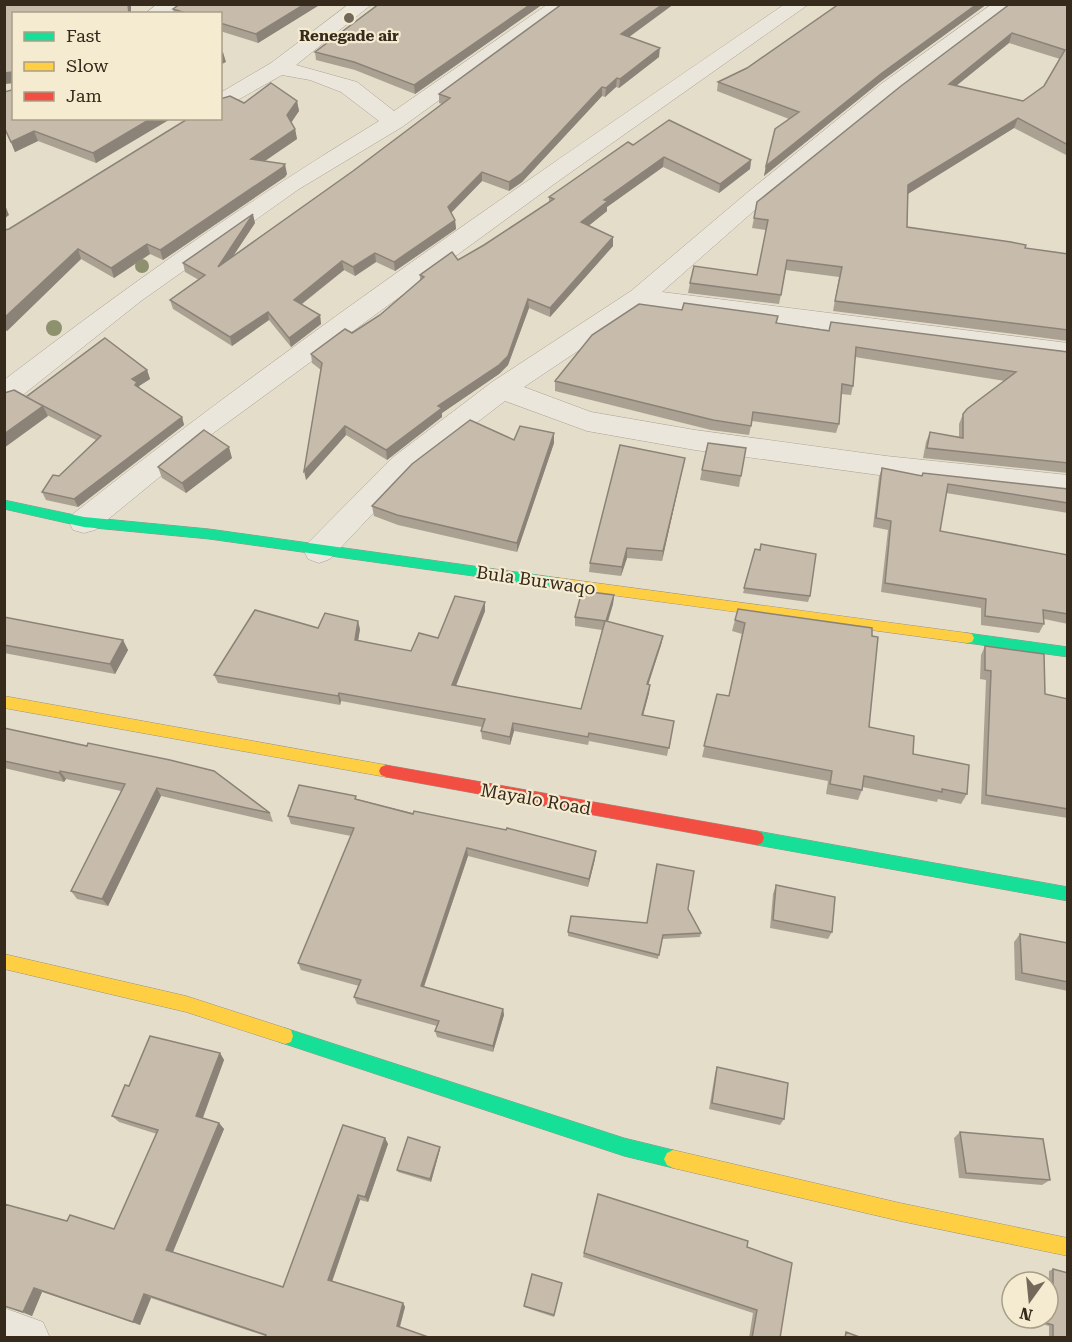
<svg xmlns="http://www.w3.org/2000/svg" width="1072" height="1342" font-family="'Roboto Serif',serif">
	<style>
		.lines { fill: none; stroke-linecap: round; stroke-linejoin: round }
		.street-casing { stroke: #a9a194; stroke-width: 1 }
		.fast-casing { stroke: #989184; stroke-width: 1 }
		.slow-casing { stroke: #989184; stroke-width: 1 }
		.jam-casing { stroke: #989184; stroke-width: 1 }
		.street { fill: #ebe6dc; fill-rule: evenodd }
		.fast { fill: #16e098; fill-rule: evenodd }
		.slow { fill: #ffcf43; fill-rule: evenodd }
		.jam { fill: #f24e42; fill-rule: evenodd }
		.tree { fill: #8d916e }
		.wall { fill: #aba193; fill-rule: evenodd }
		.shaded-wall { fill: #8b8378 }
		.building { fill: #c7bbab; stroke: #8b8378; stroke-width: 1.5; fill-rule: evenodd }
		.poi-dot { fill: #73695a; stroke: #f5ebd0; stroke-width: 2 }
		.labels { text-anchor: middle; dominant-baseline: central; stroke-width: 4.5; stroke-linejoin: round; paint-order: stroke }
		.far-poi-label { font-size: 15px; font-weight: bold; fill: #362a1d; stroke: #f5ebd0 }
		.street-label { font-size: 18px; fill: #362a1d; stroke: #f5ebd0 }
	</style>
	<rect width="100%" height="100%" fill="#e4ddca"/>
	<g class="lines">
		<defs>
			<path id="street" d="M 157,4 L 182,4 L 170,14 L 145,14 Z
				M 349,4 L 372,4 L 296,65 L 357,82 L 394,111 L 548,4 L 572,4 L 402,127 L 299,189 L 141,301 L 14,402 L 4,404 L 4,380 C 126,287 248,200 379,121 L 341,92 L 310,80 L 282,75 L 220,110 L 220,93 L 271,63 Z
				M 785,4 L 809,4 L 557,182 L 212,434 L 95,530 L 84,533 L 73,530 L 69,522 L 73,514 C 302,333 544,169 785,4 Z
				M 992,4 L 1016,4 L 897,94 L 764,202 L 662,292 L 1068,343 L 1068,361 L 645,306 L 524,387 L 591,412 L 695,430 L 886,456 L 1068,475 L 1068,497 L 886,476 L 695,450 L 587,431 L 505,401 L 412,472 L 330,559 L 319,563 L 308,559 L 304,551 L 308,543 L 392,458 L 492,382 L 631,291 L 748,192 L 881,84 Z
				M 4,1308 L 43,1322 L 50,1338 L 4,1338 Z"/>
			<path id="fast" d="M 4,500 L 84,517 L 209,529 L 559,578 L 565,583 L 559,588 L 209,539 L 84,527 L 4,509 Z
				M 967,633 L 1068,647 L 1068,657 L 967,643 L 962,642 L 960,638 L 962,634 Z
				M 757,831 L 1068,887 L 1068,901 L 757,845 L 752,843 L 750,838 L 752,833 Z
				M 285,1028 L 624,1138 L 673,1150 L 679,1153 L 682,1159 L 679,1165 L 673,1168 L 624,1156 L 285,1044 L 279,1042 L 277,1036 L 279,1030 Z"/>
			<path id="slow" d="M 559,578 L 967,633 L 972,634 L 974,638 L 972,642 L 967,643 L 559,588 L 553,583 Z
				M 4,696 L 386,765 L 391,767 L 393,771 L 391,775 L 386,777 L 4,708 Z
				M 4,954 L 186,996 L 285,1028 L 291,1030 L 293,1036 L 291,1042 L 285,1044 L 186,1012 L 4,969 Z
				M 673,1150 L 900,1203 L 1068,1238 L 1068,1256 L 900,1221 L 673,1168 L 667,1165 L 664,1159 L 667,1153 Z"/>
			<path id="jam" d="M 386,765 L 757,831 L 762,833 L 764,838 L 762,843 L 757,845 L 386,777 L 381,775 L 379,771 L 381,767 Z"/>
		</defs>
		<use href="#street" class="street-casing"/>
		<use href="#fast" class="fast-casing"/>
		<use href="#slow" class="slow-casing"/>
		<use href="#jam" class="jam-casing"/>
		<use href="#street" class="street"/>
		<use href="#fast" class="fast"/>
		<use href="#slow" class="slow"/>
		<use href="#jam" class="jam"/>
	</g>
	<g class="tree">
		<circle cx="142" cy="266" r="7"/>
		<circle cx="54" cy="328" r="8"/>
	</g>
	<path class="wall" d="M 4,4 L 131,4 L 131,14 L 14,118 L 172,118 L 96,163 L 38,141 L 15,152 L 5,128 L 4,92 L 12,90 L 12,83 L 4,84 Z
		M 321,4 L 258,43 L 220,31 L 220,14 L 174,14 L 173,9 Z
		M 543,4 L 415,94 L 355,70 L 316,60 L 315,52 Z
		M 839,4 L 987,4 L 880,82 L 764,176 L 766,166 L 789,119 L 717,91 L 718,82 L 747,68 Z
		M 1068,4 L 1068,156 L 1014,128 L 908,194 L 907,227 L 1025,248 L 1068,254 L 1068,341 L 833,311 L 839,277 L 786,270 L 779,304 L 688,293 L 690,283 L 757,275 L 766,230 L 752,228 L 754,218 L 901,86 ZM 1009,43 L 1060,59 L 1044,86 L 1023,101 L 956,86 Z
		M 629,37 L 659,57 L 619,88 L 616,87 L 605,97 L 602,96 L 522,182 L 509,191 L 482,181 L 451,213 L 455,220 L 456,229 L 395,271 L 376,262 L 355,276 L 344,270 L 301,305 L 320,315 L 321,324 L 291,347 L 269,320 L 232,346 L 173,309 L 170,300 L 199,280 L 185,272 L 183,263 L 255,223 L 233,256 L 353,171 L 442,104 L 439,103 L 439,94 Z
		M 297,101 L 299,111 L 291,122 L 295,129 L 297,139 L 265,161 L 287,174 L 285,177 L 163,260 L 150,254 L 114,278 L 81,259 L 7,331 L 4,330 L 4,230 L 9,229 L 244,103 Z
		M 633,145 L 751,160 L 750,169 L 719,193 L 663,167 L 607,207 L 607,211 L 588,226 L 613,237 L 613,246 L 550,317 L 529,308 L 508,365 L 499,374 L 442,413 L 442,417 L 387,460 L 346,435 L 306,480 L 321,370 L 312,363 L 311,354 L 352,333 L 380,315 L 420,281 L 420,275 L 458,260 L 484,245 L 549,202 L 549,197 Z
		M 682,310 L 829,331 L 1068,352 L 1068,473 L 923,458 L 926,442 L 930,432 L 959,437 L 959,424 L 963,414 L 1005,381 L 855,357 L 853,386 L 851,395 L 841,394 L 839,424 L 836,433 L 752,421 L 749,435 L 711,430 L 555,391 L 555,381 Z
		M 147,370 L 150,379 L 139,386 L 140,388 L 182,417 L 184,425 L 78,507 L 46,500 L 42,492 L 96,440 L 47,415 L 48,416 L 26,397 Z
		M 514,440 L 554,443 L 517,552 L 398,525 L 374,516 L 372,506 Z
		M 746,448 L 739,487 L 700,480 L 702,470 Z
		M 232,458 L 186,493 L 162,478 L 158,467 Z
		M 683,467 L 662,561 L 627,558 L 621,576 L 589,572 L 590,563 Z
		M 882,468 L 921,476 L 923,473 L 1068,489 L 1068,513 L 946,493 L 940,531 L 1068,555 L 1068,624 L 1044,619 L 1044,624 L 1039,633 L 981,625 L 981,608 L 881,592 L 888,530 L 873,527 L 879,477 Z
		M 755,549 L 760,550 L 810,596 L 808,602 L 743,593 Z
		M 614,595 L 613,604 L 608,622 L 663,636 L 661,645 L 648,684 L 650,685 L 649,693 L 643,715 L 674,721 L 667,756 L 589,741 L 588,745 L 514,731 L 510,745 L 482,739 L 481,731 L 482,727 L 341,701 L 340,705 L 218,683 L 214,675 L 318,628 L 360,629 L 358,640 L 411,651 L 438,638 L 485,602 L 485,611 L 456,686 L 581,709 L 602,630 L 575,626 L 575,617 Z
		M 738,609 L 869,727 L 913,754 L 967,794 L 961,804 L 938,799 L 937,802 L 862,787 L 862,790 L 858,800 L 826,794 L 828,781 L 702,757 L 717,694 L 729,696 L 742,634 L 732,631 Z
		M 4,617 L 123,640 L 128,650 L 115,674 L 4,653 Z
		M 985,646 L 1045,694 L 1068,699 L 1068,818 L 981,804 L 986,680 L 980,679 L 981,655 Z
		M 4,728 L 270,813 L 273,822 L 161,796 L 108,906 L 77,899 L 71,891 L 121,791 L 66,779 L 64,782 L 4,768 Z
		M 357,799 L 595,859 L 588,887 L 468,856 L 424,987 L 503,1009 L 504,1015 L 493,1052 L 437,1037 L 435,1031 L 437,1026 L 357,1004 L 354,997 L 359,986 L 301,970 L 298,963 L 351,836 L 291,824 L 288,816 Z
		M 776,885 L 832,932 L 828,939 L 770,928 L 773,894 Z
		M 688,909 L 701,933 L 700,937 L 662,939 L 658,959 L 568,936 L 568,932 L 647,923 Z
		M 1020,934 L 1068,943 L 1068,991 L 1015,980 L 1014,942 Z
		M 220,1053 L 224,1060 L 203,1118 L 219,1123 L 224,1129 L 173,1252 L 283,1287 L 385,1138 L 388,1144 L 368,1202 L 360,1200 L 332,1282 L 403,1303 L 405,1307 L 400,1327 L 265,1336 L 151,1298 L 140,1325 L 42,1292 L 32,1316 L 4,1306 L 4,1204 L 67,1221 L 114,1229 L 157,1134 L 119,1122 L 112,1116 L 129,1086 Z
		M 717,1067 L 784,1119 L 780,1125 L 709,1109 L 715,1074 Z
		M 960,1132 L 1050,1180 L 1042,1185 L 959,1178 L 954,1138 Z
		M 440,1149 L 431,1182 L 398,1172 L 397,1170 Z
		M 598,1194 L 747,1247 L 780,1338 L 749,1338 L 753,1313 L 583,1257 Z
		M 1053,1269 L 1068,1338 L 1049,1338 L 1049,1326 L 1021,1318 L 1048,1318 L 1049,1271 Z
		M 562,1283 L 554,1317 L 524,1307 L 524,1306 Z
		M 1012,1285 L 1012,1316 L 1007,1314 L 1008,1287 Z"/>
	<path class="shaded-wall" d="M 128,4 L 131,4 L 131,14 L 129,14 Z
		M 305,4 L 321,4 L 258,43 L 256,34 Z
		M 531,4 L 543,4 L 415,94 L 414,85 Z
		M 663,4 L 674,4 L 621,43 L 621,34 Z
		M 977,4 L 987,4 L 880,82 L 764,176 L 766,166 L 882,73 Z
		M 1012,33 L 1009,43 L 946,94 L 949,84 Z
		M 660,48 L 659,57 L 619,88 L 620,79 Z
		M 223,52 L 226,62 L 220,65 L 220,53 Z
		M 12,72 L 14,83 L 4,84 L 4,73 Z
		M 617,78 L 616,87 L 605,97 L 606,88 Z
		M 602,87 L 602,96 L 522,182 L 509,191 L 509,182 Z
		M 297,101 L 299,111 L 289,126 L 287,115 Z
		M 152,118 L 172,118 L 96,163 L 93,153 Z
		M 1018,118 L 1014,128 L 906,195 L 908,185 Z
		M 295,129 L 297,139 L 253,169 L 251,159 Z
		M 34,131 L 38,141 L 15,152 L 11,142 Z
		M 664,157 L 663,167 L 607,207 L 607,211 L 581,232 L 581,222 L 604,200 Z
		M 751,160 L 750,169 L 719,193 L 720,184 Z
		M 285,164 L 287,174 L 285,177 L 163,260 L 160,250 Z
		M 482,172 L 482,181 L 448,216 L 448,207 Z
		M 4,205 L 5,205 L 9,215 L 4,219 Z
		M 253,214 L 255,223 L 220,276 L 218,267 Z
		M 455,220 L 456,229 L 395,271 L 394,262 Z
		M 613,237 L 613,246 L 550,317 L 550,308 Z
		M 147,244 L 150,254 L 114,278 L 111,268 Z
		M 78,249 L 81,259 L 7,331 L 4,326 L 4,318 Z
		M 375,253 L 376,262 L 355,276 L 353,267 Z
		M 342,261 L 344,270 L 295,309 L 294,300 Z
		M 528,299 L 529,308 L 508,365 L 499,374 L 442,413 L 442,417 L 387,460 L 386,450 L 438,406 Z
		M 268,312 L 269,320 L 232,346 L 230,337 Z
		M 320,315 L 321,324 L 291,347 L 289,338 Z
		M 147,370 L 150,379 L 139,386 L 140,390 L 138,394 L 132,379 Z
		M 43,406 L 48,416 L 4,448 L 4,434 Z
		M 182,417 L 184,425 L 78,507 L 74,499 Z
		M 345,426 L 346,435 L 306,480 L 304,471 Z
		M 554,433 L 554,443 L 517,552 L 517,543 Z
		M 229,447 L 232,458 L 186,493 L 182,483 Z
		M 685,458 L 683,467 L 662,561 L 663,551 Z
		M 627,548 L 627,558 L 621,576 L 622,567 Z
		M 614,595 L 613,604 L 605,630 L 606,621 Z
		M 485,602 L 485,611 L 453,693 L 452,685 Z
		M 358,621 L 360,629 L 357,648 L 355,640 Z
		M 663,636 L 661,645 L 646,692 L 647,684 Z
		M 123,640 L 128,650 L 115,674 L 110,664 Z
		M 650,685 L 649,693 L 641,723 L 642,715 Z
		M 339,693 L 341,701 L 340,705 L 338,696 Z
		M 513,723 L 514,731 L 510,745 L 510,737 Z
		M 60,771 L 66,779 L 64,782 L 59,773 Z
		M 157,788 L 161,796 L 108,906 L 102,899 Z
		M 467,848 L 468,856 L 422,992 L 421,986 Z
		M 596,851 L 595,859 L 588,887 L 589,879 Z
		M 503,1009 L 504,1015 L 493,1052 L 493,1046 Z
		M 220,1053 L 224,1060 L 201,1122 L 196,1116 Z
		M 219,1123 L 224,1129 L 172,1254 L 166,1250 Z
		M 385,1138 L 388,1144 L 368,1202 L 365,1197 Z
		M 440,1147 L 440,1149 L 431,1182 L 430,1179 Z
		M 358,1195 L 360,1200 L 331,1284 L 328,1280 Z
		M 34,1288 L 42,1292 L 32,1316 L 23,1312 Z
		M 144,1294 L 151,1298 L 140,1325 L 133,1322 Z
		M 403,1303 L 405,1307 L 399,1329 L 397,1326 Z"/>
	<path class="building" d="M 4,4 L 128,4 L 129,14 L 14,14 L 14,118 L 152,118 L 93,153 L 34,131 L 11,142 L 4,127 L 4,92 L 12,90 L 12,72 L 4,73 Z
		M 180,4 L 305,4 L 256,34 L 220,23 L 220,14 L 189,14 L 173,9 Z
		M 379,4 L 531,4 L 414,85 L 354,62 L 315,52 Z
		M 562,4 L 663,4 L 621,34 L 660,48 L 620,79 L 617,78 L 606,88 L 602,87 L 522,173 L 509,182 L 482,172 L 448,207 L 455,220 L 394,262 L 375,253 L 353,267 L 342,261 L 294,300 L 320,315 L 289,338 L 268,312 L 230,337 L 170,300 L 205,275 L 183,263 L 253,214 L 218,267 L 353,171 L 450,98 L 439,94 Z
		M 839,4 L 977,4 L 882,73 L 766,166 L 775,129 L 799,112 L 718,82 L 747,68 Z
		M 1010,4 L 1068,4 L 1068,145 L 1018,118 L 908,185 L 907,227 L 1011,242 L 1026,245 L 1025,248 L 1068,254 L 1068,330 L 835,301 L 842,267 L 787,260 L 781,295 L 690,283 L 694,266 L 757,275 L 768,220 L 754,218 L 757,202 L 901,86 ZM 1012,33 L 1065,50 L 1044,86 L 1023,101 L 949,84 Z
		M 271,83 L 297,101 L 287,115 L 295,129 L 251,159 L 285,164 L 283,167 L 160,250 L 147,244 L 111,268 L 78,249 L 4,318 L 4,230 L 9,229 L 189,118 L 220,118 L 220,99 L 230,96 L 244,103 Z
		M 669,120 L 751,160 L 720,184 L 664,157 L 604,200 L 608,201 L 581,222 L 613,237 L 550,308 L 528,299 L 508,356 L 499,365 L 438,406 L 442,408 L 386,450 L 345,426 L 304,471 L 322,363 L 311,354 L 345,329 L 352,333 L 380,315 L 424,277 L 420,275 L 452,252 L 458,260 L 484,245 L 554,199 L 549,197 L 628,142 L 633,145 Z
		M 684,303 L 778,316 L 776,323 L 829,331 L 831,322 L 1068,352 L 1068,463 L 927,448 L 930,432 L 963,438 L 963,414 L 967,409 L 1016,372 L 856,347 L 853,386 L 842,384 L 839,424 L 753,412 L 751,426 L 713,420 L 555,381 L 592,335 L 639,304 L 682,310 Z
		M 105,338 L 147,370 L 132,379 L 137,382 L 135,385 L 182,417 L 74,499 L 42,492 L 53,475 L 59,476 L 101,436 L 26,397 Z
		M 14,390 L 43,406 L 4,434 L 4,393 Z
		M 470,420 L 514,440 L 520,426 L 554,433 L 517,543 L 397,515 L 372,506 L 412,464 Z
		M 204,430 L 229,447 L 182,483 L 158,467 Z
		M 708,443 L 746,448 L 741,476 L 702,470 Z
		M 620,445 L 685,458 L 663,551 L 627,548 L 622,567 L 590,563 Z
		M 882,468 L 922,476 L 923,473 L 1068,489 L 1068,503 L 948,484 L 940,531 L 1068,555 L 1068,614 L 1043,610 L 1044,624 L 985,616 L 986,599 L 885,583 L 891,521 L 876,518 Z
		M 761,544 L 816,554 L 810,596 L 744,588 L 755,549 L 760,550 Z
		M 582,591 L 614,595 L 606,621 L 663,636 L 647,684 L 650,685 L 642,715 L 674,721 L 669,748 L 589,733 L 588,737 L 513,723 L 510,737 L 481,731 L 485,719 L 339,693 L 338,696 L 214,675 L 255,610 L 318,628 L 325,613 L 358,621 L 355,640 L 411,651 L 419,633 L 438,638 L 455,596 L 485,602 L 452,685 L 581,709 L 605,621 L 575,617 Z
		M 738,609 L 872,628 L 872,636 L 878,637 L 869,727 L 914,736 L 913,754 L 969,765 L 967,794 L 942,789 L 942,792 L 864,776 L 862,790 L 830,784 L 832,771 L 704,746 L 717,694 L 729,696 L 745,623 L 735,620 Z
		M 4,617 L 123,640 L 110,664 L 4,645 Z
		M 985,646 L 1044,654 L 1045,694 L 1068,699 L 1068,809 L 986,795 L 991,671 L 985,670 Z
		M 4,728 L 87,746 L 88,743 L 170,760 L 214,771 L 270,813 L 157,788 L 102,899 L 71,891 L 125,784 L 60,771 L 59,773 L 4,761 Z
		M 299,785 L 356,796 L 355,799 L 413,814 L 414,811 L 506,830 L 507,828 L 596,851 L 589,879 L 467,848 L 421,986 L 503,1009 L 493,1046 L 435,1031 L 439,1021 L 354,997 L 361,980 L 298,963 L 354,828 L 288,816 Z
		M 657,864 L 694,871 L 688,909 L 701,933 L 663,935 L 659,955 L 568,932 L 571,916 L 647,923 Z
		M 776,885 L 835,897 L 832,932 L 773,920 Z
		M 1020,934 L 1068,943 L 1068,982 L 1022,973 Z
		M 150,1036 L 220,1053 L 196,1116 L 219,1123 L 166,1250 L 283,1287 L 343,1125 L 385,1138 L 365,1197 L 358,1195 L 328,1280 L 403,1303 L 397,1326 L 431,1338 L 265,1338 L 266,1335 L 144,1294 L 133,1322 L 34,1288 L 23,1312 L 4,1306 L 4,1204 L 67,1221 L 70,1215 L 114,1229 L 158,1130 L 112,1116 L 125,1085 L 129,1086 Z
		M 717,1067 L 788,1083 L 784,1119 L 712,1103 Z
		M 960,1132 L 1043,1139 L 1050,1180 L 966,1173 Z
		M 408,1137 L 440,1147 L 430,1179 L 397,1170 Z
		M 598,1194 L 748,1241 L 747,1247 L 792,1263 L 780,1338 L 752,1338 L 757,1310 L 584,1253 Z
		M 1053,1269 L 1068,1273 L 1068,1338 L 1053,1338 L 1053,1325 L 1030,1318 L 1048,1318 L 1048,1295 L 1053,1296 Z
		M 532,1274 L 562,1283 L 554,1315 L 524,1306 Z
		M 1012,1287 L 1012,1313 L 1011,1313 Z
		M 846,1332 L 862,1338 L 845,1338 Z"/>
	<circle class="poi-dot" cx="349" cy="18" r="6"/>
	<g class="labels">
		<g class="far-poi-label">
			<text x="349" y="36">Renegade air</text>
		</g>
		<g class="street-label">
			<text transform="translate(536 580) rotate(8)">Bula Burwaqo</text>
			<text transform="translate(536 799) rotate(10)">Mayalo Road</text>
		</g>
	</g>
	<rect width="1072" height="1342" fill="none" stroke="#362a1d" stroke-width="12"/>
	<rect x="12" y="12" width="210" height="108" fill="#f5ebd0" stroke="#a99e88" stroke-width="1.5"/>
	<rect x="24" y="32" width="30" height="9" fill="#16e098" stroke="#a99e88" stroke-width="1.5"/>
	<text x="66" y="42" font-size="18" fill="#362a1d">Fast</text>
	<rect x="24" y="62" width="30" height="9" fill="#ffcf43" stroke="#a99e88" stroke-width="1.5"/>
	<text x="66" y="72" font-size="18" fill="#362a1d">Slow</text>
	<rect x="24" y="92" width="30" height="9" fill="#f24e42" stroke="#a99e88" stroke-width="1.5"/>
	<text x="66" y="102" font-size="18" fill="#362a1d">Jam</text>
	<g transform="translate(1030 1300) rotate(195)"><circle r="28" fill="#f5ebd0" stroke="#a99e88" stroke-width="1.5"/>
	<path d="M0-4.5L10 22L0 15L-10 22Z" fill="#73695a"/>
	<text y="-9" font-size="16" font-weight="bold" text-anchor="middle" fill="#362a1d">N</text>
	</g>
</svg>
